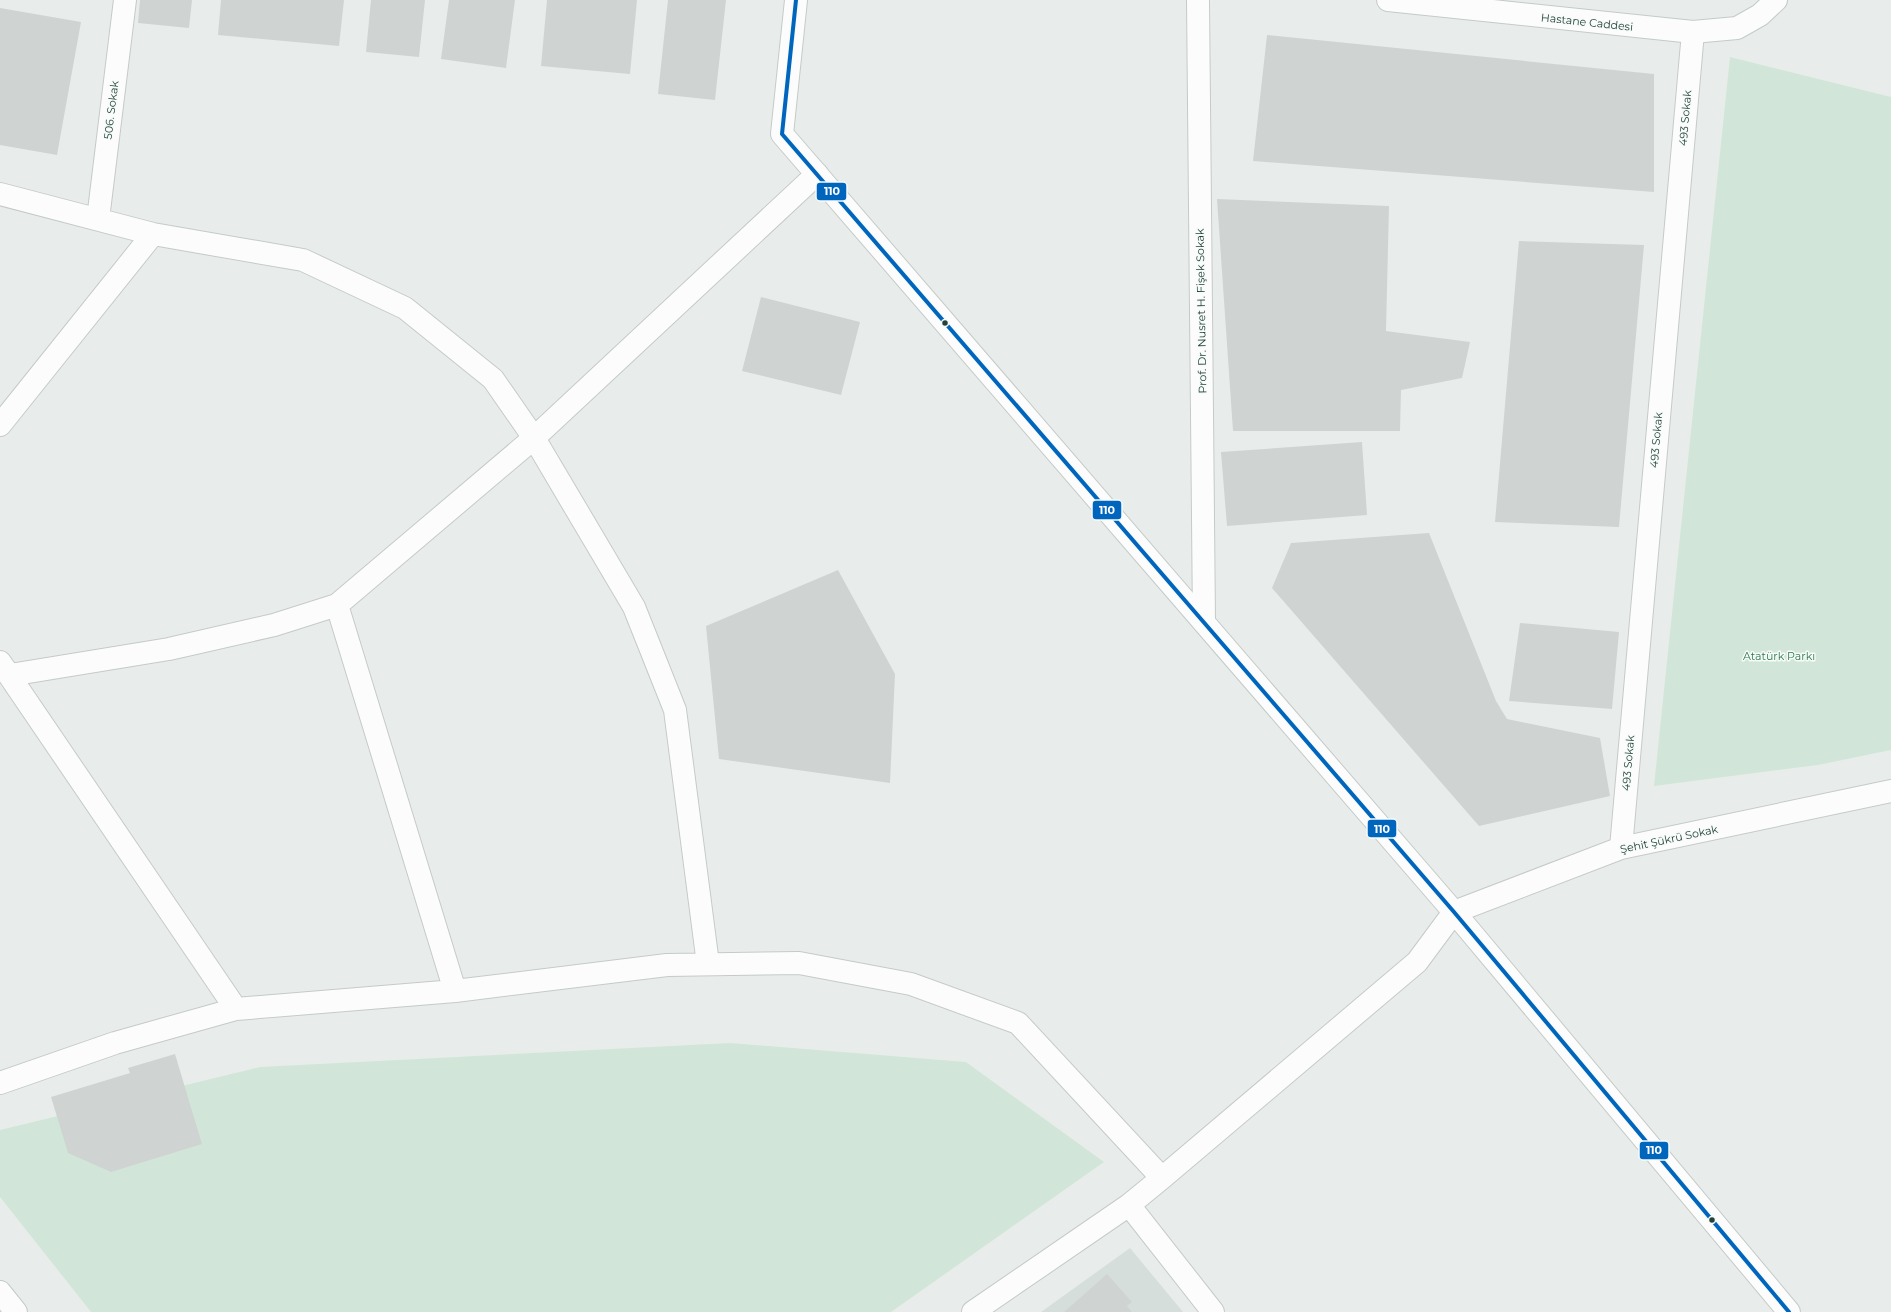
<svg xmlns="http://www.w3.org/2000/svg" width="1891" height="1312" font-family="Montserrat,sans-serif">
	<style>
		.built { fill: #d6dedb }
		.green { fill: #d1e6d8 }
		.building { fill: #cfd4d2 }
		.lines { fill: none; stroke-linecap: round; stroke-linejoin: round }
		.street-casing { stroke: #c5cac8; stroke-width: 24 }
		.secondary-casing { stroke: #c3cbc8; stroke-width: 24 }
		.street { stroke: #fcfcfc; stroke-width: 22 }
		.secondary { stroke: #fcfcfc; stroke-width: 22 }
		.bus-1-casing { stroke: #f7fbf9; stroke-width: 7 }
		.bus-1 { stroke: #0065bd; stroke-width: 4 }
		.bus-dot { fill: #24423a; stroke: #f7fbf9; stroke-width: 1.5 }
		.labels { text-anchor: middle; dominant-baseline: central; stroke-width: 3; stroke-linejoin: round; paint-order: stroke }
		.street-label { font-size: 11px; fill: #24423a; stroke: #f7fbf9 }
		.park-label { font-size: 11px; fill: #2d7a4b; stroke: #f7fbf9 }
		.line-badge { stroke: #f7fbf9; stroke-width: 1.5 }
		.badge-label { font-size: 11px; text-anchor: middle; font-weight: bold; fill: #fff }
	</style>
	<rect width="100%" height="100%" fill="#e8edeb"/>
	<path class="built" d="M 1130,1248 L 1183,1312 L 1041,1312 Z"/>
	<path class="green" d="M 1730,57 L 1891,97 L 1891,750 L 1818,765 L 1654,786 Z
		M 730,1043 L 966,1062 L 1104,1162 L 891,1312 L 91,1312 L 0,1197 L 0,1130 L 260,1067 Z"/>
	<path class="building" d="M 140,0 L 192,0 L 189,28 L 138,23 Z
		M 221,0 L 344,0 L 339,46 L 218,35 Z
		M 371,0 L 425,0 L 419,57 L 366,52 Z
		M 449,0 L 515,0 L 506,68 L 441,59 Z
		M 547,0 L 637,0 L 630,74 L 541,66 Z
		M 668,0 L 726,0 L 715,100 L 658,94 Z
		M 0,8 L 81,22 L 57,155 L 0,145 Z
		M 1267,35 L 1654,74 L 1654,192 L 1253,161 Z
		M 1217,199 L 1389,206 L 1386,331 L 1470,342 L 1462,378 L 1401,390 L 1400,431 L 1233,431 Z
		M 1519,241 L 1644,245 L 1619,527 L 1495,522 Z
		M 761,297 L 860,322 L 841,395 L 742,371 Z
		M 1362,442 L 1367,515 L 1227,526 L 1221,452 Z
		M 1429,533 L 1496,701 L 1507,719 L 1600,738 L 1610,796 L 1479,826 L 1272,588 L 1291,543 Z
		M 838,570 L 895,674 L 890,783 L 719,759 L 706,626 Z
		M 1520,623 L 1619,632 L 1612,709 L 1509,701 Z
		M 175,1054 L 202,1144 L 111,1172 L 68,1153 L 51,1097 L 130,1073 L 128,1068 Z
		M 1107,1274 L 1132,1302 L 1127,1306 L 1132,1312 L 1064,1312 Z"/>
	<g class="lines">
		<defs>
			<path id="street" d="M 1198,0 L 1204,622
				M 0,194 L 153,234 L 303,260 L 405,308 L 493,379 L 534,438 L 634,607 L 675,710 L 708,964
				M 98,219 L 125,0
				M 0,425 L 153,234
				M 337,605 L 455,991
				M 0,662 L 236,1009
				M 10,675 L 169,649 L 274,625 L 337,605 L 534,438 L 817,174
				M 1621,848 L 1693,32
				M 0,1083 L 115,1043 L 236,1009 L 455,991 L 667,965 L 799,963 L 911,984 L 1018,1023 L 1162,1178
				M 1129,1205 L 1213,1312
				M 973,1312 L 1129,1205 L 1162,1178 L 1417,962 L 1454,912 L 1621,848 L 1891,791"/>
			<path id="secondary" d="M 796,0 L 782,134 L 1454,912 L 1789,1312
				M 1388,0 L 1693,32 L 1737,28 L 1760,15 L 1776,0
				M 0,1292 L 16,1312"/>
		</defs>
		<use href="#street" class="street-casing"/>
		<use href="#secondary" class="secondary-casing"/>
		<use href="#street" class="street"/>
		<use href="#secondary" class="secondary"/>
		<defs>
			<path id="bus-1" d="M 796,0 L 782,134 L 1454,912 L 1789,1312"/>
		</defs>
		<use href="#bus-1" class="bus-1-casing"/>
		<use href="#bus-1" class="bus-1"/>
	</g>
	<g class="bus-dot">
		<circle cx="945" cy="323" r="3.5"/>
		<circle cx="1712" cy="1220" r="3.5"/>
	</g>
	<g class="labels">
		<g class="street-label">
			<text transform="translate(1587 22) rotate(6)">Hastane Caddesi</text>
			<text transform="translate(111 110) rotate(-83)">506. Sokak</text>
			<text transform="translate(1685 118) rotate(-85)">493 Sokak</text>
			<text transform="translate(1201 311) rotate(-91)">Prof. Dr. Nusret H. Fişek Sokak</text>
			<text transform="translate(1656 440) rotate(-85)">493 Sokak</text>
			<text transform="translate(1628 763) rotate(-85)">493 Sokak</text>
			<text transform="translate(1669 839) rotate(-12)">Şehit Şükrü Sokak</text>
		</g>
		<g class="park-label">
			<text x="1779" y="656">Atatürk Parkı</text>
		</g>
	</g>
	<g class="line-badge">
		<rect x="816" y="182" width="31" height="19" rx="4" fill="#0065bd"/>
		<rect x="1092" y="500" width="30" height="20" rx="4" fill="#0065bd"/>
		<rect x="1367" y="819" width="30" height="19" rx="4" fill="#0065bd"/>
		<rect x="1639" y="1141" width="30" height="19" rx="4" fill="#0065bd"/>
	</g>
	<g class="badge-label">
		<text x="832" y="195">110</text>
		<text x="1107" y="514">110</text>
		<text x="1382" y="833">110</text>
		<text x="1654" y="1154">110</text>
	</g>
</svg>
